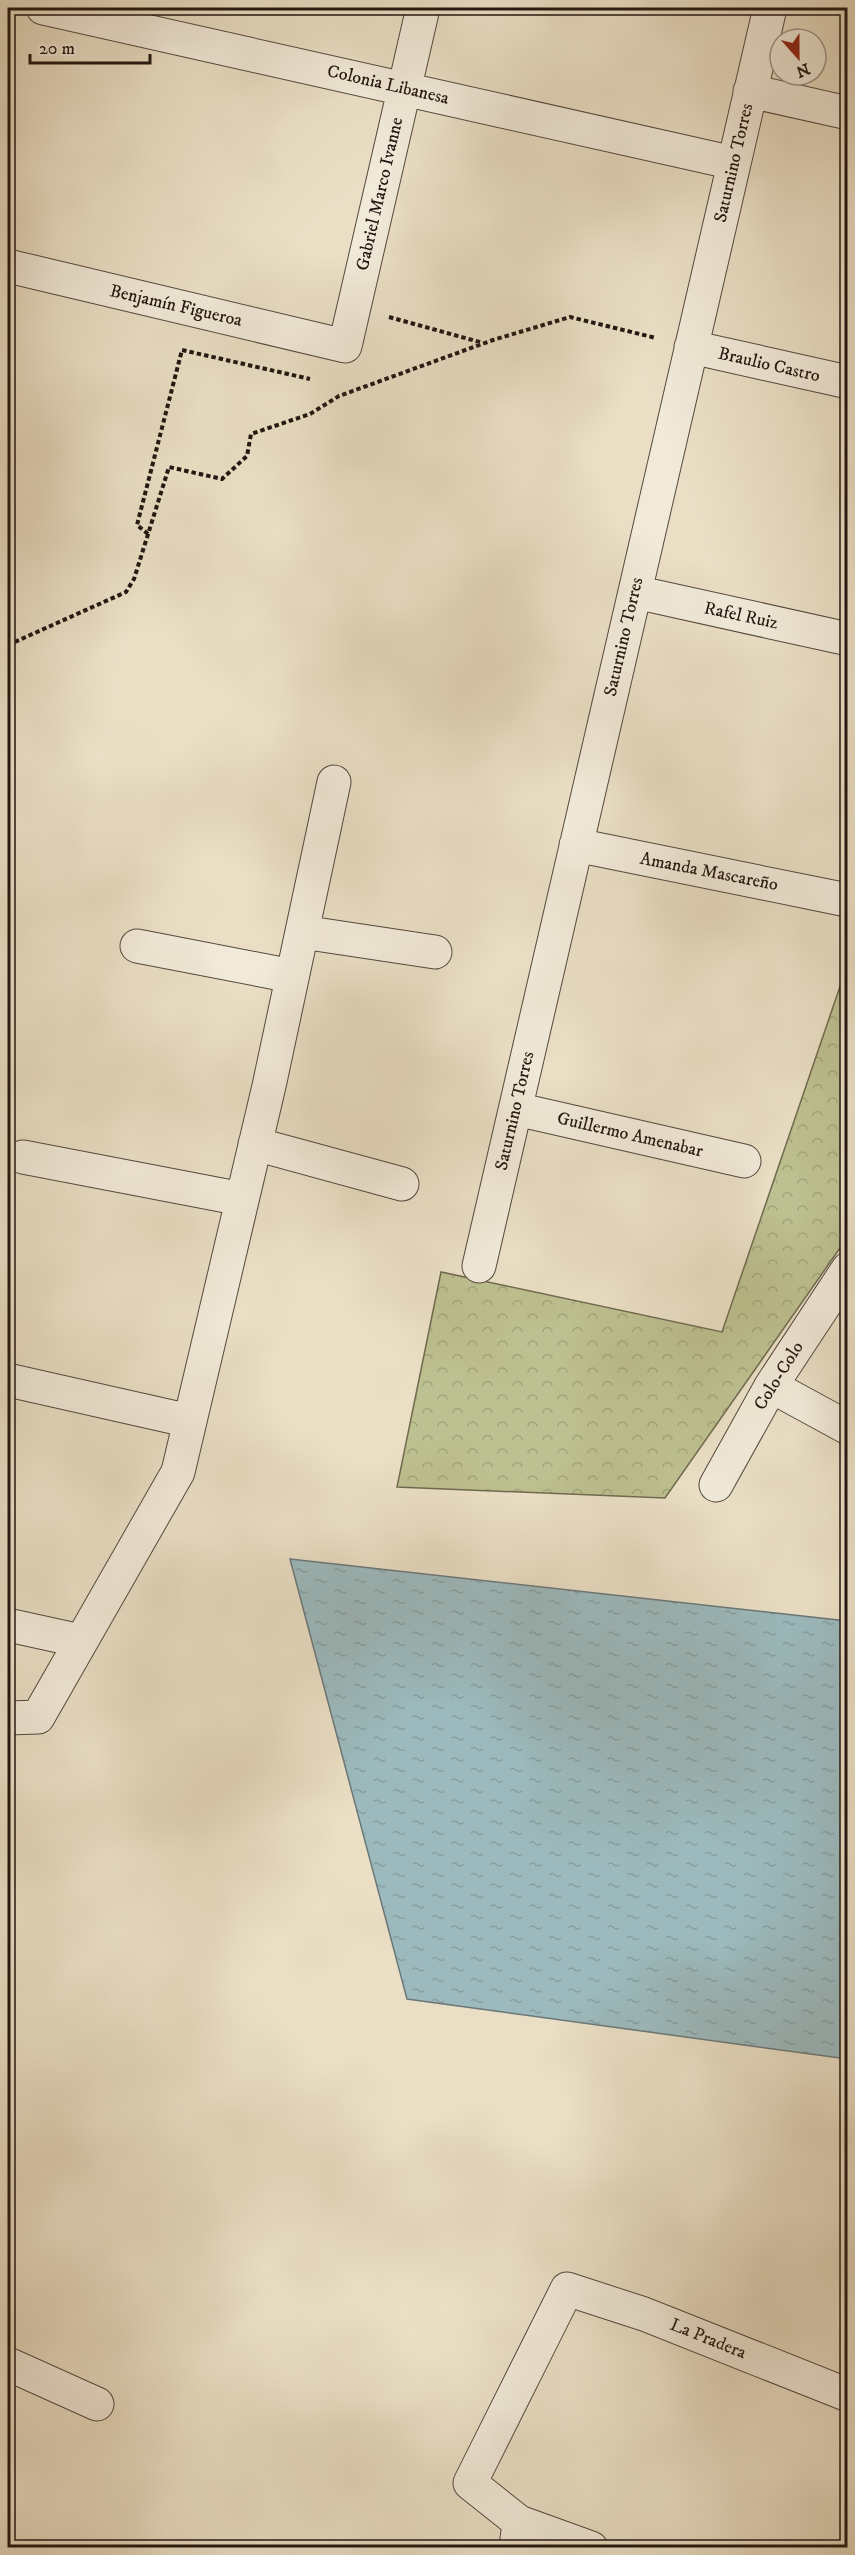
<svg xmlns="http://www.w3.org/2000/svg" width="855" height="2555" font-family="'IM FELL DW Pica',serif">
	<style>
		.forest { fill: url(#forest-crowns); stroke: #706b50; stroke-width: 1.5 }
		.water { fill: url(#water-ripples); stroke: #6b7879; stroke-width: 1.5 }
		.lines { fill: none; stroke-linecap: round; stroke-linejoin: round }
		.minor-casing { stroke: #54483e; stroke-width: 35 }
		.path { stroke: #221611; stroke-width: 4; stroke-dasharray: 4.5 3; stroke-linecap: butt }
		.minor { stroke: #f1ead9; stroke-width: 33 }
		.labels { text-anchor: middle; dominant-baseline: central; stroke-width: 6; stroke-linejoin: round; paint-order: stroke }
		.street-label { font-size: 18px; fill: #221611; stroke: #f1ead9 }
	</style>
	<defs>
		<pattern id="forest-crowns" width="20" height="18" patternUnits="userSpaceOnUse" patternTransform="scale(1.5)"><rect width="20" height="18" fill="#bdc090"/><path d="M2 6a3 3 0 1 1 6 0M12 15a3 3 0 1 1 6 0" fill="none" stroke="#a2a47b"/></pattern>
		<pattern id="water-ripples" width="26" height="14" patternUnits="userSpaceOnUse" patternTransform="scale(1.5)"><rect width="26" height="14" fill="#9cbabe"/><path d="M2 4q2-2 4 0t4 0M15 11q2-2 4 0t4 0" fill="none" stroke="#869fa2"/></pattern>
	</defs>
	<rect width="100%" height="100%" fill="#eadfc5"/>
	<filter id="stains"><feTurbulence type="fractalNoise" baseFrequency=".00333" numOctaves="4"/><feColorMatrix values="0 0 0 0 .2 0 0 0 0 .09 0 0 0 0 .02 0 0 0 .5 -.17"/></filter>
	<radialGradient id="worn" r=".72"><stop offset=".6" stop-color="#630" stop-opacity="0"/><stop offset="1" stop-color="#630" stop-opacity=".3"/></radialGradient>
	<path class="forest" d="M 847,966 L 847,1238 L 665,1498 L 397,1487 L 441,1272 L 722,1332 Z"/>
	<path class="water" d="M 290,1559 L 847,1621 L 847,2059 L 407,1999 Z"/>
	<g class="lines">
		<defs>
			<path id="minor" d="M 43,8 L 734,163
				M 750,91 L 848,113
				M 8,266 L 345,346 L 423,8
				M 691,347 L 848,382
				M 635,592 L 848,639
				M 576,845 L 842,899
				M 302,932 L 435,952
				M 137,946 L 292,976
				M 516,1109 L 744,1161
				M 255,1144 L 402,1184
				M 23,1157 L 242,1199
				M 479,1266 L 770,8
				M 8,1380 L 190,1421
				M 771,1386 L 848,1428
				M 716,1485 L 771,1386 L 848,1269
				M 8,1625 L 81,1641
				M 8,1718 L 38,1717 L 178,1472 L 269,1086 L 334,782
				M 8,2364 L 97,2404
				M 519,2522 L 591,2548
				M 516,2548 L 519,2522 L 470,2483 L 567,2289 L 644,2314 L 848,2395"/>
		</defs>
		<use href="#minor" class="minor-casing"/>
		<path class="path" d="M 389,317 L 483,343
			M 148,534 L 137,525 L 182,350 L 310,379
			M 8,645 L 126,592 L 134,579 L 169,467 L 222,479 L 247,456 L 251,434 L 310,414 L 339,396 L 493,340 L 570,317 L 656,338"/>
		<use href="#minor" class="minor"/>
	</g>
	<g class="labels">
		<g class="street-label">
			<text transform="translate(388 85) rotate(13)">Colonia Libanesa</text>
			<text transform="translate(734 163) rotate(-77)">Saturnino Torres</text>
			<text transform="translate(380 194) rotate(-77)">Gabriel Marco Ivanne</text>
			<text transform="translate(176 306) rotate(13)">Benjamín Figueroa</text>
			<text transform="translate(769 365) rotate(13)">Braulio Castro</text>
			<text transform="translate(741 616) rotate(12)">Rafel Ruiz</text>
			<text transform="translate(624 637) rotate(-77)">Saturnino Torres</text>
			<text transform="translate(709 872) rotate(11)">Amanda Mascareño</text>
			<text transform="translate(515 1111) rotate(-77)">Saturnino Torres</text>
			<text transform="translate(630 1135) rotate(13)">Guillermo Amenabar</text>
			<text transform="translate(779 1376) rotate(-58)">Colo-Colo</text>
			<text transform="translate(708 2339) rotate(22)">La Pradera</text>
		</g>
	</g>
	<rect width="855" height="2555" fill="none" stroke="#eadfc5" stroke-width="30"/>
	<rect x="9" y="9" width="837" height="2537" fill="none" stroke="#221611" stroke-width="3"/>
	<rect x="15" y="15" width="825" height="2525" fill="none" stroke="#221611" stroke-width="1.5"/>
	<g transform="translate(798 57) rotate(159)"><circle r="28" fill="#f1ead9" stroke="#9e9589" stroke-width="1.5"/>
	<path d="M0-4.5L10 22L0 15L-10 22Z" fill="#8f2418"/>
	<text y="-9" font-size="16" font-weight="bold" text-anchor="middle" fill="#221611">N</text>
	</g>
	<path d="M30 54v9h120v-9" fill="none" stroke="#221611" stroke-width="3"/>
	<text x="39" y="54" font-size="18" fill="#221611" stroke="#f1ead9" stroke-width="4.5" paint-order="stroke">20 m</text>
	<rect width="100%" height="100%" filter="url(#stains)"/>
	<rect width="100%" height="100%" fill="url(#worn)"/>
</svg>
